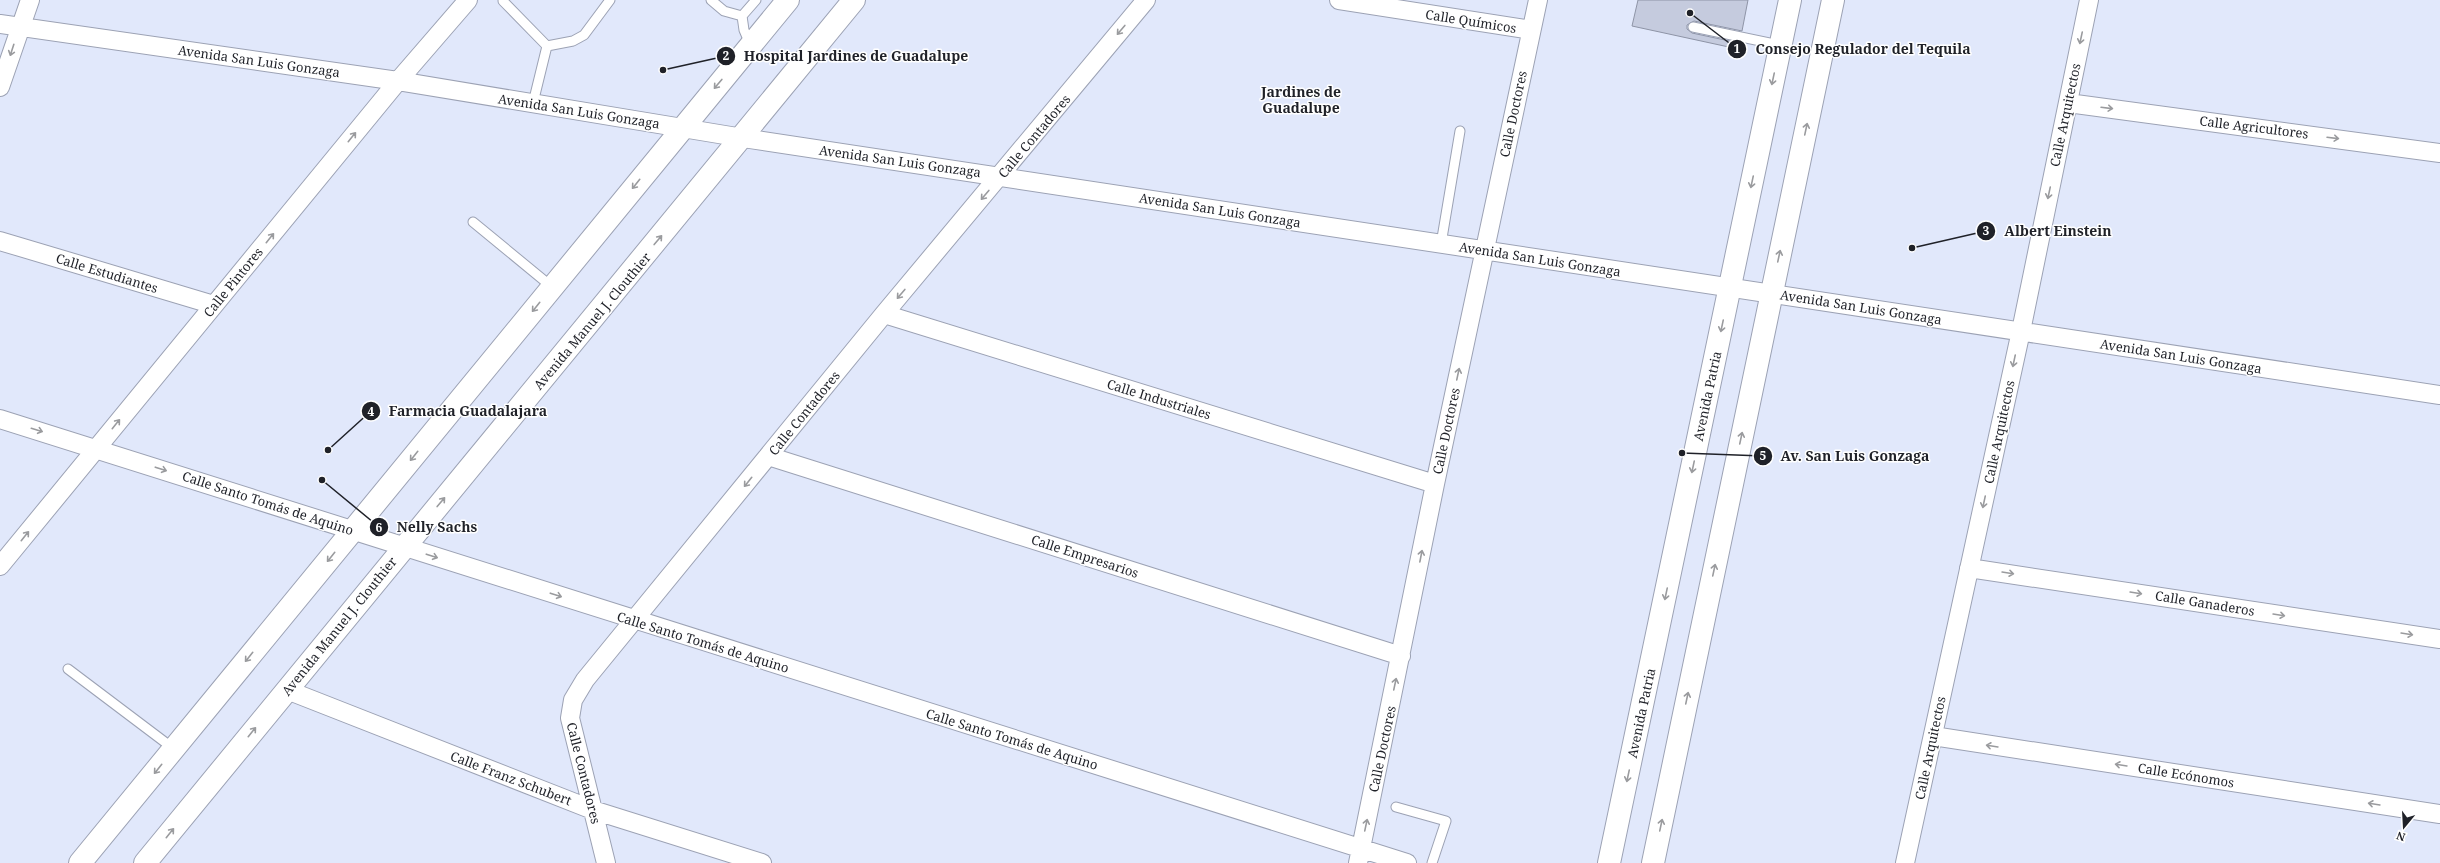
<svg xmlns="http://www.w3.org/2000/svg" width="2440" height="863" font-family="'Noto Serif',serif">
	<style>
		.building { fill: #c5cbde; stroke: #8e94a6 }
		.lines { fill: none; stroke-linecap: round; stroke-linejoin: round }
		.lane-casing { stroke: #9ca2b4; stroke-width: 11 }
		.street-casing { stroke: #9ca2b4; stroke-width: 20 }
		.secondary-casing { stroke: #9ca2b4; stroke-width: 24 }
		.primary-casing { stroke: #9ca2b4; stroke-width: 24 }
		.lane { stroke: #fff; stroke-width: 9 }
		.street { stroke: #fff; stroke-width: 18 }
		.secondary { stroke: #fff; stroke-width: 22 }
		.primary { stroke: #fff; stroke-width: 22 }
		.oneway { stroke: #9a9b9e }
		.labels { text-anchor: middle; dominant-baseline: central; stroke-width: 3; stroke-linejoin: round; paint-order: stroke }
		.street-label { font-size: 13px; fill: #1f2128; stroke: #fff }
		.neighbourhood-label { font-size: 14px; font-weight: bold; fill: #1f2128; stroke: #fff }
		.leader { fill: none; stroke: #1f2128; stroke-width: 1.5 }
		.callout-dot { fill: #1f2128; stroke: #fff; stroke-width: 1.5 }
		.mark-label { font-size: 12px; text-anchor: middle; font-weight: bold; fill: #fff }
		.callout-label { font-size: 14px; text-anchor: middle; font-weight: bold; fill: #1f2128; stroke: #fff; stroke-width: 3; stroke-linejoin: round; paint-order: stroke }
	</style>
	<rect width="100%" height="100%" fill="#e1e8fb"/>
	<path class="building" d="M 1638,0 L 1748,0 L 1742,31 L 1694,21 L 1687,25 L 1687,29 L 1692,33 L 1739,43 L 1738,49 L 1632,26 Z"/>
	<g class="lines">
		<defs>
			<path id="lane" d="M 711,0 L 724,11 L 742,16
				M 503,1 L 547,46 L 533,103
				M 1693,27 L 1780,45
				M 750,44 L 744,30 L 742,16 L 756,0
				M 547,46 L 573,41 L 584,35 L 610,0
				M 473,222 L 552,287
				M 1441,244 L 1460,131
				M 68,669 L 174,749
				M 1396,807 L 1446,821 L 1432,863"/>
			<path id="street" d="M 1339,0 L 1531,30
				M 0,24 L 398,81 L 743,138 L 2440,395
				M 0,87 L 30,0
				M 2068,103 L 2440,153
				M 0,241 L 214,305
				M 884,314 L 1435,484
				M 0,419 L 1407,863
				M 768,456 L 1401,656
				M 0,566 L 398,81 L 468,0
				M 1969,568 L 2440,639
				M 287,690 L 593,810 L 762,863
				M 1933,736 L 2440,814
				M 606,863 L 570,718 L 573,700 L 585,680 L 884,314 L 1146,0
				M 1358,863 L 1435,484 L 1538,0
				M 1905,863 L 2021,331 L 2089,0"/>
			<path id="secondary" d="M 80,863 L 788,0
				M 145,863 L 854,0"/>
			<path id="primary" d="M 1609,863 L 1790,0
				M 1653,863 L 1833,0"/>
		</defs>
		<use href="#lane" class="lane-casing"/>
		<use href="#street" class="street-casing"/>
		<use href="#secondary" class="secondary-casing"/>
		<use href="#primary" class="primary-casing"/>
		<use href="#lane" class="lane"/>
		<use href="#street" class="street"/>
		<use href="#secondary" class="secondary"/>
		<use href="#primary" class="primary"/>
	</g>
	<defs><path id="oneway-shaft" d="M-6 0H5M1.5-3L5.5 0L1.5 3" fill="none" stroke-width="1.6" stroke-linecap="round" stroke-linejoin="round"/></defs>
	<g class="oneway">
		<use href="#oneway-shaft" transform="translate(1121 30) rotate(130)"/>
		<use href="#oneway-shaft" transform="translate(2081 38) rotate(102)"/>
		<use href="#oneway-shaft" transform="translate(12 50) rotate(108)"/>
		<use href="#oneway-shaft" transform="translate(1773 79) rotate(102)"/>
		<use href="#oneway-shaft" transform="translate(718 84) rotate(130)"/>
		<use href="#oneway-shaft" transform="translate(2107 108) rotate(7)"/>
		<use href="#oneway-shaft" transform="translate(1806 129) rotate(-78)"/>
		<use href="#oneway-shaft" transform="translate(352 137) rotate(-51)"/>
		<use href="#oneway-shaft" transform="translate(2333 138) rotate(7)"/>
		<use href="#oneway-shaft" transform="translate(1752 182) rotate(102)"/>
		<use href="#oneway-shaft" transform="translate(636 184) rotate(129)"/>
		<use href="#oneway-shaft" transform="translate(2049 193) rotate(102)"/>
		<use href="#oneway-shaft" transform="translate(985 195) rotate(130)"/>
		<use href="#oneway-shaft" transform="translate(270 238) rotate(-51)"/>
		<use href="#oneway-shaft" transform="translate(658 240) rotate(-50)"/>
		<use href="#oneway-shaft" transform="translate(1779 256) rotate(-78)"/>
		<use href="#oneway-shaft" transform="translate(901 294) rotate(130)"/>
		<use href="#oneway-shaft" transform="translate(536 307) rotate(129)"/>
		<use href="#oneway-shaft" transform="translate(1722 326) rotate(102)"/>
		<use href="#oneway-shaft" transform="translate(2014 361) rotate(102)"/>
		<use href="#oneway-shaft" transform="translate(1458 374) rotate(-78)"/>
		<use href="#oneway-shaft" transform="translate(116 424) rotate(-51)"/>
		<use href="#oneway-shaft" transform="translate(37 430) rotate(17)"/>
		<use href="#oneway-shaft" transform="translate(1741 438) rotate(-78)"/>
		<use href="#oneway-shaft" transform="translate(414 456) rotate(129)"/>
		<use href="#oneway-shaft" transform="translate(1693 467) rotate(102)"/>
		<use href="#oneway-shaft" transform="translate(161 469) rotate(18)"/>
		<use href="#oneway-shaft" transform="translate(748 482) rotate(129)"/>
		<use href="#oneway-shaft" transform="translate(441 502) rotate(-50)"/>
		<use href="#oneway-shaft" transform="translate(1984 502) rotate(102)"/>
		<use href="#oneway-shaft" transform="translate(25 536) rotate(-51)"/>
		<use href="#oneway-shaft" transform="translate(432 556) rotate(18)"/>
		<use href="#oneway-shaft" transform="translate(1421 556) rotate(-79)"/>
		<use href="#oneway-shaft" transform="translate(331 557) rotate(129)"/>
		<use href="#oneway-shaft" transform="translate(1714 570) rotate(-78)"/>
		<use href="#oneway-shaft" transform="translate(2008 573) rotate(9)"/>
		<use href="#oneway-shaft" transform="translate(2136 593) rotate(9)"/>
		<use href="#oneway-shaft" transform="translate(1666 594) rotate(102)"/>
		<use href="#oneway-shaft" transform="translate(556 595) rotate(18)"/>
		<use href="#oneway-shaft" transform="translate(2279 615) rotate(9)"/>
		<use href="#oneway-shaft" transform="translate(2407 634) rotate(9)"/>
		<use href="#oneway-shaft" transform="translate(249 657) rotate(129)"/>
		<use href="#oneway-shaft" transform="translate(1395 684) rotate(-78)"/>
		<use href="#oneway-shaft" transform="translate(1687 698) rotate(-78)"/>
		<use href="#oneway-shaft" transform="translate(252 732) rotate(-51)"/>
		<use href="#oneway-shaft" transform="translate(1992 746) rotate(-171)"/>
		<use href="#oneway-shaft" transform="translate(2121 765) rotate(-171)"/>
		<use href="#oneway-shaft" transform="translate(158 769) rotate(129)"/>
		<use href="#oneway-shaft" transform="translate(1628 776) rotate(102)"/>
		<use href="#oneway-shaft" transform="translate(2374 804) rotate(-171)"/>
		<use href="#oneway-shaft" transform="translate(1366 825) rotate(-78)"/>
		<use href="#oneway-shaft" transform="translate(1661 825) rotate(-78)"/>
		<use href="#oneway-shaft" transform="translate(170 833) rotate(-51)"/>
	</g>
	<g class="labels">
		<g class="street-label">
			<text transform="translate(1471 21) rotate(9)">Calle Químicos</text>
			<text transform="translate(259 61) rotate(8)">Avenida San Luis Gonzaga</text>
			<text transform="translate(579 111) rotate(9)">Avenida San Luis Gonzaga</text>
			<text transform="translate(1513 114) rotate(-78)">Calle Doctores</text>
			<text transform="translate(2065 115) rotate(-78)">Calle Arquitectos</text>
			<text transform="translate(2254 127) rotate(7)">Calle Agricultores</text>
			<text transform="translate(1034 136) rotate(-50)">Calle Contadores</text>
			<text transform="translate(900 161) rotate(8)">Avenida San Luis Gonzaga</text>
			<text transform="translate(1220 210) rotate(9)">Avenida San Luis Gonzaga</text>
			<text transform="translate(1540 259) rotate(9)">Avenida San Luis Gonzaga</text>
			<text transform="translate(107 273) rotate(17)">Calle Estudiantes</text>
			<text transform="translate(233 282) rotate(-51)">Calle Pintores</text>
			<text transform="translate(1861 307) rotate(9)">Avenida San Luis Gonzaga</text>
			<text transform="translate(592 321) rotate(-50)">Avenida Manuel J. Clouthier</text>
			<text transform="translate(2181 356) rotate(9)">Avenida San Luis Gonzaga</text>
			<text transform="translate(1707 396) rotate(-78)">Avenida Patria</text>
			<text transform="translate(1159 399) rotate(17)">Calle Industriales</text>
			<text transform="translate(804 413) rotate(-51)">Calle Contadores</text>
			<text transform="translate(1446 431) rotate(-78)">Calle Doctores</text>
			<text transform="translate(1999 432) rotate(-78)">Calle Arquitectos</text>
			<text transform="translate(268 503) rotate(18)">Calle Santo Tomás de Aquino</text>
			<text transform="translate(1085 556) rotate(18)">Calle Empresarios</text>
			<text transform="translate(2205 603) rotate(9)">Calle Ganaderos</text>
			<text transform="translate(339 626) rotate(-51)">Avenida Manuel J. Clouthier</text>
			<text transform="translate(703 642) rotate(17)">Calle Santo Tomás de Aquino</text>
			<text transform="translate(1641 713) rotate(-78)">Avenida Patria</text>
			<text transform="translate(1012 739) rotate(17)">Calle Santo Tomás de Aquino</text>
			<text transform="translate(1930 748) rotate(-78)">Calle Arquitectos</text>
			<text transform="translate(1382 749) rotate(-78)">Calle Doctores</text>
			<text transform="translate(584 773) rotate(76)">Calle Contadores</text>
			<text transform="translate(2186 775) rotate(9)">Calle Ecónomos</text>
			<text transform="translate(511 778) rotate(21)">Calle Franz Schubert</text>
		</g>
		<g class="neighbourhood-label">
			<text x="1301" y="91">Jardines de<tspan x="1301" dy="16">Guadalupe</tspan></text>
		</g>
	</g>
	<path class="leader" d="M1690 13L1737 49M663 70L726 56M1912 248L1986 231M328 450L371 411M1682 453L1763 456M322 480L379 527"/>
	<g class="callout-dot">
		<circle cx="1690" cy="13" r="4"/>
		<circle cx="663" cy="70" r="4"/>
		<circle cx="1912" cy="248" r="4"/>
		<circle cx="328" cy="450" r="4"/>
		<circle cx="1682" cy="453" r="4"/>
		<circle cx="322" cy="480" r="4"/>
		<circle cx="1737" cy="49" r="10"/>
		<circle cx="726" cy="56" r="10"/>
		<circle cx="1986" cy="231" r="10"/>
		<circle cx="371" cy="411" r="10"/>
		<circle cx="1763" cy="456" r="10"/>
		<circle cx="379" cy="527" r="10"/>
	</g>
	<g class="mark-label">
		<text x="1737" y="53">1</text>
		<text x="726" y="60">2</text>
		<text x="1986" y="235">3</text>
		<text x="371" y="416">4</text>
		<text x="1763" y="460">5</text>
		<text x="379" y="532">6</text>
	</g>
	<g class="callout-label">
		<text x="1863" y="54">Consejo Regulador del Tequila</text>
		<text x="856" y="61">Hospital Jardines de Guadalupe</text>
		<text x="2058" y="236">Albert Einstein</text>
		<text x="468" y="416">Farmacia Guadalajara</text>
		<text x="1855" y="461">Av. San Luis Gonzaga</text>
		<text x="437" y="532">Nelly Sachs</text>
	</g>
	<g transform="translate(2404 827) rotate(198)" stroke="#ffffff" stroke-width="3" paint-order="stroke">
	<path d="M0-3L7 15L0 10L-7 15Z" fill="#1f2128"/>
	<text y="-6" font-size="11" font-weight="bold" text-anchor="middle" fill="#1f2128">N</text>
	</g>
</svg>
